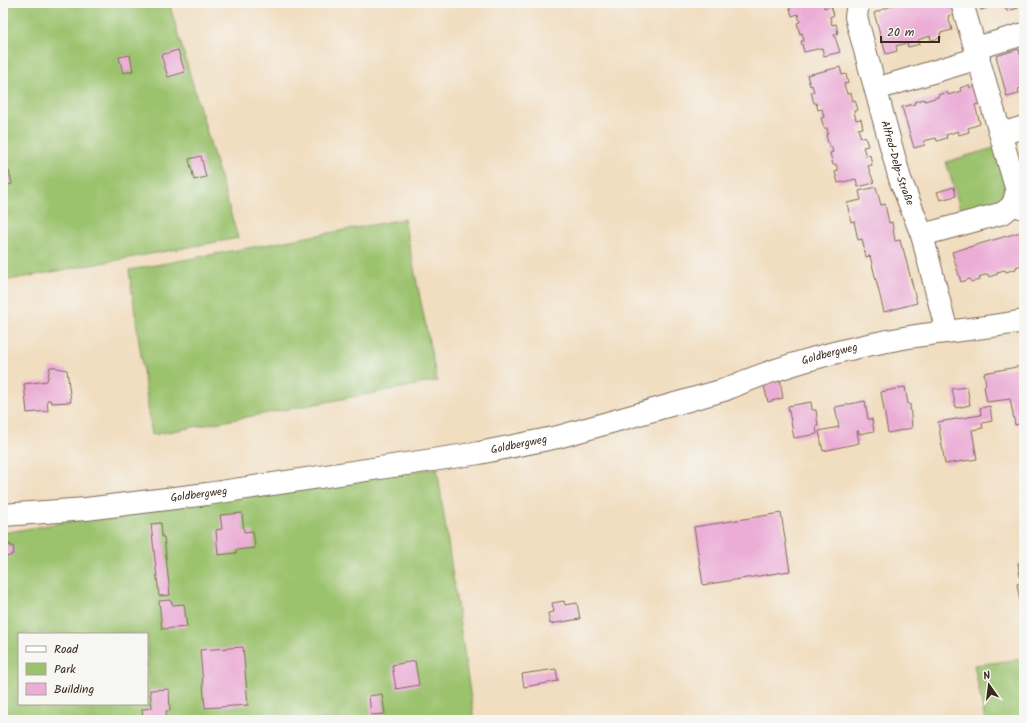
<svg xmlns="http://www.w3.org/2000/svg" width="1027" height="723" font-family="Kalam,sans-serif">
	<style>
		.green { fill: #9bc26d; stroke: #6b7646; fill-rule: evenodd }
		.building { fill: #ebacd6 }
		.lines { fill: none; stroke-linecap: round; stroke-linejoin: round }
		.street-casing { stroke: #7b6956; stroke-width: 24 }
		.street { stroke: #fff; stroke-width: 22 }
		.labels { text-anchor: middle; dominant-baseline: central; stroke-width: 4; stroke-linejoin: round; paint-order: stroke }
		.street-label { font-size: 11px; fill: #3b2a1e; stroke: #f6f6f2 }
	</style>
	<rect width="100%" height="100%" fill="#f6f6f2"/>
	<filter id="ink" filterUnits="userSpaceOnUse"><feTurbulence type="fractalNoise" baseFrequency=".025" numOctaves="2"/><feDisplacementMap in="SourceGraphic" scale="8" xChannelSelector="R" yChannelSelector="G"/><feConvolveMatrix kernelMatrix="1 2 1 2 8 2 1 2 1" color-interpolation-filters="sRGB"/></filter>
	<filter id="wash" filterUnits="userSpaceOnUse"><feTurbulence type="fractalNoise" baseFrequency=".012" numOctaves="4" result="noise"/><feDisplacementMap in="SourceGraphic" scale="16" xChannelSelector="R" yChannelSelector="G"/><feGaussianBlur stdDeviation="0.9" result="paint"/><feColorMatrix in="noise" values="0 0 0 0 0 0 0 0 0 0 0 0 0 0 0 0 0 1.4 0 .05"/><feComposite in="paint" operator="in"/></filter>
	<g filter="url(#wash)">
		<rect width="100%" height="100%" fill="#f1ddbf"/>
		<path class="green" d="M 3,3 L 169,3 L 238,238 L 3,281 Z
			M 997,147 L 1007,193 L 1001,202 L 962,215 L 946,162 Z
			M 404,219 L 437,381 L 152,435 L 129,270 Z
			M 437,468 L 474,720 L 3,720 L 3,533 L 145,508 ZM 19,634 L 147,634 L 147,704 L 19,704 Z
			M 1024,659 L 1024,720 L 985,720 L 974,665 Z"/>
		<g id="blocks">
			<path class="building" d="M 793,3 L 823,3 L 824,8 L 831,6 L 834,15 L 830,17 L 832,25 L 836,24 L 838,33 L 834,34 L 840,52 L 824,56 L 822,48 L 804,52 L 801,41 L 804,41 L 802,33 L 800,34 L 797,23 L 800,22 L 798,14 L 792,16 L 789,5 L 793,4 Z
				M 905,3 L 954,3 L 957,13 L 948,16 L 952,30 L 940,33 L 941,38 L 931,40 L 930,36 L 918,40 L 920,44 L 908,47 L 907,43 L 896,46 L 897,51 L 886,54 L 874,13 L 896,4 L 897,5 Z
				M 979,3 L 991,3 L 993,6 L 981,10 Z
				M 1004,3 L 1021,3 L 1017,5 L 1018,8 L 1007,11 Z
				M 1019,49 L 1021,57 L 1024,56 L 1024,87 L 1018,89 L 1019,94 L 1007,97 L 996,56 Z
				M 178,50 L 185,72 L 168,77 L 161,55 Z
				M 130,55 L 133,71 L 123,73 L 119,57 Z
				M 840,67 L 842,75 L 846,74 L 848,83 L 844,84 L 847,94 L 851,93 L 853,101 L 855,100 L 858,110 L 854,111 L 856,120 L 861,119 L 863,128 L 858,129 L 861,138 L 865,137 L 868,146 L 863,147 L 866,156 L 870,155 L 872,165 L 868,166 L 874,183 L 858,187 L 856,179 L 838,183 L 835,172 L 838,171 L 836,164 L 833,165 L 830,153 L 833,152 L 831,146 L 829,146 L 826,135 L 828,134 L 827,128 L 824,128 L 821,118 L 824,117 L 822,109 L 818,110 L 816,103 L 814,103 L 811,92 L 814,92 L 812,85 L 810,86 L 807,75 Z
				M 969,85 L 970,88 L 979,85 L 984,102 L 975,105 L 980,124 L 968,128 L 969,132 L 959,135 L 958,131 L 946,135 L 947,138 L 937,141 L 936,138 L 924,141 L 925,145 L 914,148 L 902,107 L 915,104 L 914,102 L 924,99 L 925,101 L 938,97 L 938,95 L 947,92 L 948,95 L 961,91 L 960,88 Z
				M 201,156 L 206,177 L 194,180 L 189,159 Z
				M 9,171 L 12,184 L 3,186 L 3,172 Z
				M 876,187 L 881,205 L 885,204 L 889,223 L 892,222 L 895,241 L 900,240 L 902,248 L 903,248 L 917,303 L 884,312 L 870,256 L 866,257 L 862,239 L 858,240 L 854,221 L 851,222 L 847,203 L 861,200 L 859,191 Z
				M 954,187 L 956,196 L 940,200 L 937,192 Z
				M 1024,231 L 1024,264 L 1016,267 L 1016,269 L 1006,272 L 1005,270 L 997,272 L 998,274 L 989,277 L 988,274 L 979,277 L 980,280 L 971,282 L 970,279 L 961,282 L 952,252 Z
				M 54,366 L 57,368 L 67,370 L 71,402 L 52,403 L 50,400 L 47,400 L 48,411 L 27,413 L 24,384 L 47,381 L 50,367 L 54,367 Z
				M 1022,366 L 1024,378 L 1024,423 L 1015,425 L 1010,399 L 987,402 L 984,386 L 986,385 L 984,373 Z
				M 780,380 L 783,398 L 768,402 L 764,386 Z
				M 905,387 L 908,404 L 910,404 L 912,428 L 888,433 L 881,392 Z
				M 967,387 L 970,405 L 956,408 L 952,389 Z
				M 3,398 L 5,408 L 3,409 Z
				M 865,401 L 868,419 L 872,419 L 874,431 L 859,434 L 859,431 L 857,431 L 859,443 L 823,451 L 819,431 L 839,427 L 835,407 Z
				M 811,402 L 812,410 L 816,410 L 818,426 L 816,426 L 817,434 L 794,438 L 788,406 Z
				M 990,406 L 992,421 L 982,423 L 983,428 L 972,430 L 977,459 L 945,464 L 938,422 L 981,415 L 980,408 Z
				M 242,513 L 244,532 L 253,531 L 255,548 L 236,550 L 236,553 L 218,555 L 216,530 L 222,529 L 220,515 Z
				M 781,513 L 790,571 L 703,585 L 694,527 Z
				M 161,523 L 162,537 L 164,537 L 170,595 L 159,596 L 151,524 Z
				M 10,544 L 10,546 L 13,546 L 14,554 L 11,554 L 11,556 L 3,557 L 3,545 Z
				M 1024,562 L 1024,600 L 1020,601 L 1017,584 L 1021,583 L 1018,563 Z
				M 170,600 L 173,605 L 184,604 L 187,627 L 162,629 L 159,601 Z
				M 564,601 L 565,605 L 577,603 L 580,619 L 550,624 L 548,613 L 554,612 L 552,603 Z
				M 243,647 L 248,705 L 205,708 L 200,650 Z
				M 415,661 L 419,685 L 396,689 L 392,665 Z
				M 556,669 L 558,681 L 524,687 L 522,674 Z
				M 169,689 L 170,711 L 166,711 L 167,720 L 143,720 L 142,709 L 152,708 L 150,690 Z
				M 382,694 L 385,714 L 371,715 L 369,696 Z"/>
		</g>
	</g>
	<g filter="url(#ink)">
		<use href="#blocks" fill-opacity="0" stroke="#7b6956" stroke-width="1"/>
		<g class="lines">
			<defs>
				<g id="street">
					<path id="s1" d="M 858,3 L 856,17 L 900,179 L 922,235 L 947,332"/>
					<path d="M 962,3 L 1017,191 L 1013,205"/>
					<path d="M 976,48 L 1024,34"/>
					<path d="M 876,89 L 979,58"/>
					<path d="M 1001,134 L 1024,127"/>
					<path d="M 922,235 L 1003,213 L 1013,205 L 1024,208"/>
					<path id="s2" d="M 3,515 L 86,509 L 207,494 L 479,453 L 558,437 L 724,390 C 783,364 846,348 909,337 C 947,331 986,328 1024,321"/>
				</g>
			</defs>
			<use href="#street" class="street-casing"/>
			<use href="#street" class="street"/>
		</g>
	</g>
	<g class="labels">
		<g class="street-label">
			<text stroke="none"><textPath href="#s1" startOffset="166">Alfred-Delp-Straße</textPath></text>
			<text stroke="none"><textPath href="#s2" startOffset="845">Goldbergweg</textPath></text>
			<text stroke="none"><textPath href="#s2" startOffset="521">Goldbergweg</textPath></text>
			<text stroke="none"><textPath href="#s2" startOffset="197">Goldbergweg</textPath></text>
		</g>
	</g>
	<rect width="1027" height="723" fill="none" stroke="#f6f6f2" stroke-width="16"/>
	<rect x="18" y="633" width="130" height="72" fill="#f6f6f2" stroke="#aba49d"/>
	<rect x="26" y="646" width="20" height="6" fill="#ffffff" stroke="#aba49d"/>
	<text x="54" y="653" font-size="12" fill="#3b2a1e">Road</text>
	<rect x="26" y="663" width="20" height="12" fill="#9bc26d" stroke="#aba49d"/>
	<text x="54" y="673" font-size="12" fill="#3b2a1e">Park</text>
	<rect x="26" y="683" width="20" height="12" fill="#ebacd6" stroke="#aba49d"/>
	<text x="54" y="693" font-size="12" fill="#3b2a1e">Building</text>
	<g transform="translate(989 685) rotate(346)" stroke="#f6f6f2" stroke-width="3" paint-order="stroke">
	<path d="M0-3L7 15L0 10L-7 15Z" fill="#3b2a1e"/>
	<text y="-6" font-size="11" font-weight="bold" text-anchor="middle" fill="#3b2a1e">N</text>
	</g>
	<path d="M881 36v6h58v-6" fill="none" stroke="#3b2a1e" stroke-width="2"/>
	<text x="887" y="36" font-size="12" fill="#3b2a1e" stroke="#f6f6f2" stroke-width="3" paint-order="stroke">20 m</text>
</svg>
